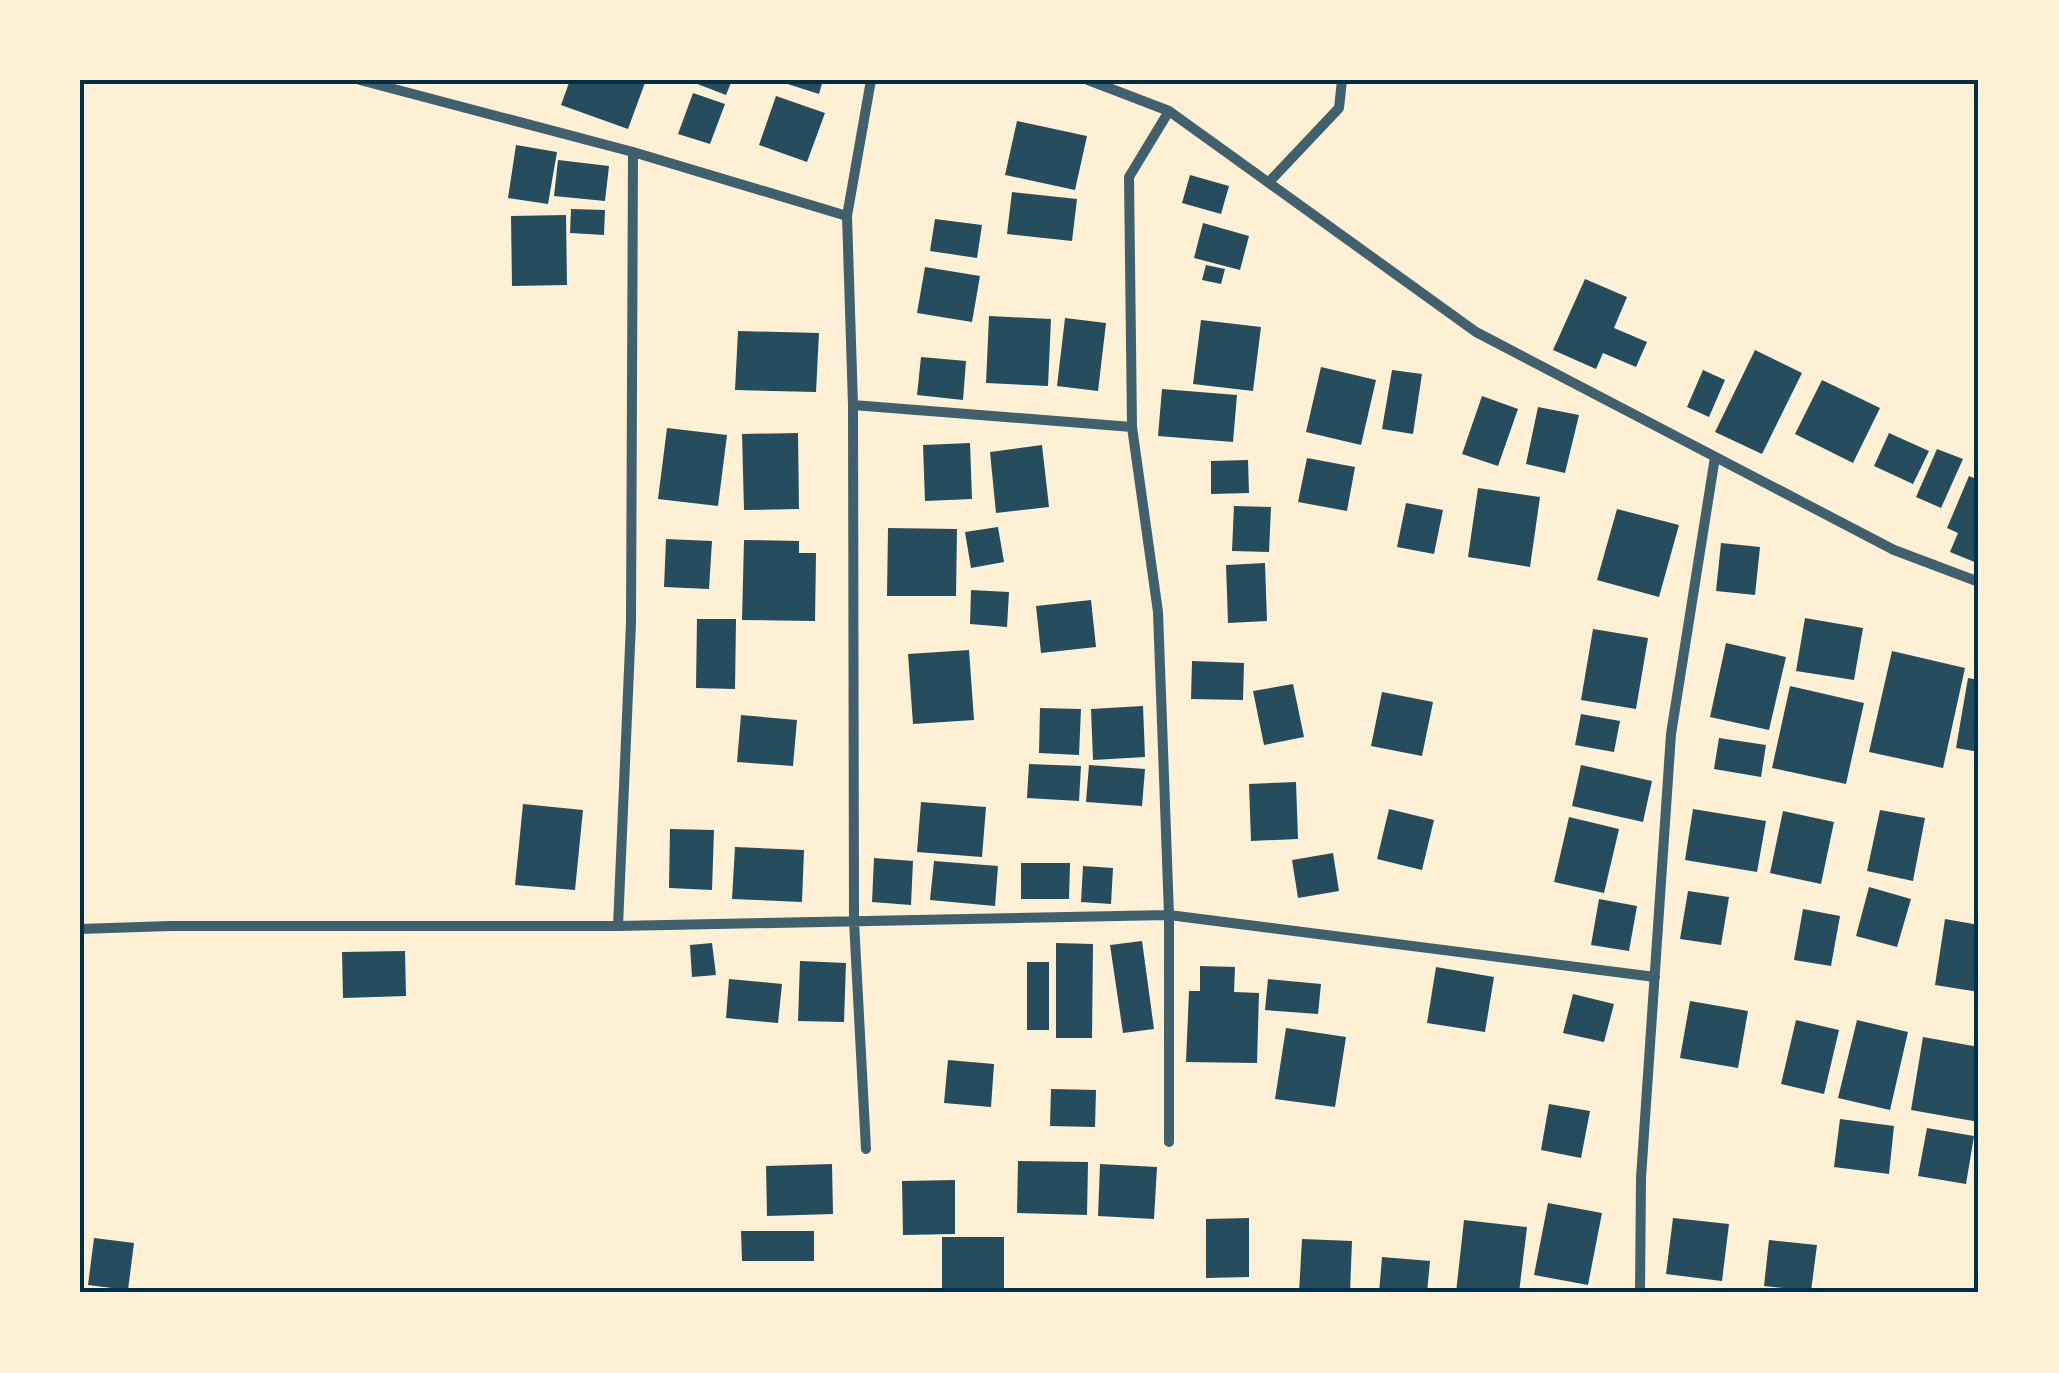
<svg xmlns="http://www.w3.org/2000/svg" width="2059" height="1373" font-family="Cabin,sans-serif">
	<style>
		.building { fill: #264d5e }
		.lines { fill: none; stroke-linecap: round; stroke-linejoin: round }
		.minor { stroke: #3f606c; stroke-width: 10 }
		.neatline { fill: none; stroke: #003049; stroke-width: 4 }
	</style>
	<rect width="100%" height="100%" fill="#fdf0d5"/>
	<path class="building" d="M 570,80 L 646,80 L 628,129 L 561,105 Z
		M 687,80 L 732,80 L 726,95 Z
		M 775,80 L 823,80 L 819,94 Z
		M 693,93 L 725,104 L 710,144 L 678,134 Z
		M 776,96 L 825,113 L 807,162 L 759,145 Z
		M 1017,121 L 1087,136 L 1075,190 L 1005,175 Z
		M 516,145 L 557,152 L 548,204 L 508,198 Z
		M 558,160 L 609,166 L 605,201 L 554,196 Z
		M 1190,175 L 1229,186 L 1221,214 L 1182,203 Z
		M 1012,192 L 1077,199 L 1072,241 L 1007,234 Z
		M 571,209 L 605,210 L 604,235 L 570,233 Z
		M 566,215 L 567,285 L 512,286 L 511,216 Z
		M 935,219 L 982,225 L 977,258 L 930,251 Z
		M 1203,223 L 1249,236 L 1240,270 L 1194,258 Z
		M 1206,265 L 1225,269 L 1221,284 L 1202,280 Z
		M 925,267 L 980,276 L 972,322 L 917,313 Z
		M 1585,279 L 1627,297 L 1614,328 L 1647,342 L 1636,367 L 1603,353 L 1596,369 L 1553,350 Z
		M 989,316 L 1051,319 L 1048,386 L 986,383 Z
		M 1065,318 L 1106,323 L 1098,391 L 1057,386 Z
		M 1201,320 L 1261,327 L 1253,391 L 1193,384 Z
		M 738,331 L 819,333 L 816,392 L 735,390 Z
		M 1755,350 L 1802,373 L 1762,454 L 1715,432 Z
		M 921,357 L 966,361 L 963,400 L 917,395 Z
		M 1321,367 L 1376,380 L 1361,445 L 1306,432 Z
		M 1392,370 L 1422,374 L 1413,434 L 1382,429 Z
		M 1703,370 L 1725,380 L 1709,417 L 1687,407 Z
		M 1822,380 L 1880,408 L 1853,463 L 1795,434 Z
		M 1162,389 L 1237,395 L 1233,442 L 1158,436 Z
		M 1482,396 L 1518,409 L 1498,466 L 1462,454 Z
		M 1538,407 L 1579,415 L 1565,473 L 1526,464 Z
		M 667,428 L 727,435 L 718,506 L 658,499 Z
		M 798,433 L 799,509 L 744,510 L 742,434 Z
		M 1889,433 L 1929,451 L 1913,484 L 1874,466 Z
		M 970,443 L 972,499 L 925,501 L 923,445 Z
		M 1042,445 L 1049,507 L 996,513 L 990,452 Z
		M 1937,449 L 1963,459 L 1941,508 L 1916,497 Z
		M 1307,458 L 1355,467 L 1347,511 L 1298,502 Z
		M 1248,460 L 1249,493 L 1211,494 L 1211,461 Z
		M 1969,476 L 1979,480 L 1977,563 L 1950,552 L 1958,533 L 1947,528 Z
		M 1478,488 L 1540,497 L 1530,567 L 1468,557 Z
		M 1406,503 L 1443,510 L 1434,554 L 1397,547 Z
		M 1234,506 L 1271,507 L 1269,552 L 1232,551 Z
		M 1617,509 L 1679,525 L 1659,597 L 1597,580 Z
		M 998,527 L 1004,562 L 971,568 L 965,532 Z
		M 888,528 L 957,529 L 956,596 L 887,596 Z
		M 666,539 L 712,541 L 709,589 L 664,587 Z
		M 744,540 L 799,541 L 799,553 L 816,553 L 815,621 L 742,620 Z
		M 1721,543 L 1760,547 L 1755,595 L 1716,591 Z
		M 1265,563 L 1267,621 L 1228,623 L 1226,565 Z
		M 971,590 L 1009,592 L 1007,627 L 970,624 Z
		M 1091,600 L 1096,647 L 1041,653 L 1036,606 Z
		M 1805,618 L 1863,628 L 1854,680 L 1796,671 Z
		M 697,619 L 736,619 L 735,689 L 696,688 Z
		M 1593,629 L 1648,638 L 1636,709 L 1581,700 Z
		M 1726,643 L 1786,657 L 1769,730 L 1710,717 Z
		M 969,650 L 974,720 L 913,724 L 908,654 Z
		M 1892,651 L 1965,668 L 1943,768 L 1869,752 Z
		M 1192,661 L 1244,663 L 1243,700 L 1191,699 Z
		M 1968,678 L 1979,680 L 1979,752 L 1956,748 Z
		M 1293,684 L 1304,737 L 1264,745 L 1253,691 Z
		M 1790,686 L 1864,703 L 1846,784 L 1772,768 Z
		M 1382,692 L 1433,702 L 1422,756 L 1371,746 Z
		M 1143,706 L 1145,757 L 1093,760 L 1091,709 Z
		M 1040,708 L 1081,709 L 1079,755 L 1039,753 Z
		M 1581,714 L 1620,721 L 1614,752 L 1575,745 Z
		M 741,715 L 797,720 L 793,766 L 737,762 Z
		M 1719,738 L 1766,745 L 1761,777 L 1714,769 Z
		M 1029,764 L 1081,766 L 1079,801 L 1027,798 Z
		M 1089,765 L 1145,769 L 1142,806 L 1086,802 Z
		M 1581,765 L 1652,781 L 1643,822 L 1572,806 Z
		M 1296,782 L 1298,839 L 1251,841 L 1249,784 Z
		M 921,802 L 986,807 L 982,857 L 917,852 Z
		M 523,804 L 583,810 L 575,890 L 515,885 Z
		M 1389,809 L 1434,820 L 1422,870 L 1377,859 Z
		M 1693,809 L 1766,821 L 1757,872 L 1685,860 Z
		M 1880,810 L 1925,818 L 1913,881 L 1867,871 Z
		M 1783,811 L 1834,822 L 1821,884 L 1770,873 Z
		M 1569,817 L 1619,829 L 1604,893 L 1554,882 Z
		M 670,829 L 714,830 L 712,890 L 669,888 Z
		M 735,847 L 804,850 L 802,902 L 732,899 Z
		M 1333,853 L 1339,891 L 1298,898 L 1292,860 Z
		M 874,858 L 913,861 L 911,905 L 872,902 Z
		M 934,861 L 998,866 L 995,906 L 930,900 Z
		M 1021,863 L 1070,863 L 1069,899 L 1021,899 Z
		M 1083,866 L 1113,868 L 1111,904 L 1081,902 Z
		M 1869,887 L 1911,899 L 1897,947 L 1856,936 Z
		M 1688,891 L 1729,897 L 1721,945 L 1680,939 Z
		M 1599,899 L 1637,906 L 1629,951 L 1591,945 Z
		M 1803,909 L 1840,916 L 1831,966 L 1794,960 Z
		M 1945,919 L 1979,925 L 1979,992 L 1935,985 Z
		M 1142,941 L 1154,1029 L 1123,1033 L 1110,945 Z
		M 712,943 L 716,975 L 692,977 L 690,945 Z
		M 1056,943 L 1093,944 L 1092,1038 L 1056,1038 Z
		M 405,951 L 406,996 L 343,998 L 342,952 Z
		M 800,961 L 846,963 L 844,1022 L 798,1021 Z
		M 1027,962 L 1049,962 L 1049,1030 L 1027,1030 Z
		M 1200,966 L 1235,967 L 1234,992 L 1259,993 L 1257,1063 L 1186,1062 L 1189,991 L 1200,991 Z
		M 1436,967 L 1494,977 L 1485,1032 L 1427,1023 Z
		M 729,979 L 782,984 L 778,1023 L 726,1018 Z
		M 1268,979 L 1321,984 L 1318,1014 L 1265,1010 Z
		M 1573,994 L 1614,1004 L 1604,1042 L 1563,1033 Z
		M 1690,1001 L 1748,1011 L 1738,1068 L 1680,1058 Z
		M 1796,1020 L 1839,1030 L 1824,1094 L 1781,1084 Z
		M 1857,1020 L 1908,1032 L 1890,1110 L 1838,1098 Z
		M 1286,1028 L 1346,1037 L 1335,1107 L 1275,1099 Z
		M 1923,1037 L 1979,1047 L 1979,1122 L 1911,1110 Z
		M 948,1060 L 994,1064 L 991,1107 L 944,1103 Z
		M 1051,1089 L 1096,1090 L 1095,1127 L 1050,1126 Z
		M 1549,1104 L 1590,1111 L 1581,1158 L 1541,1150 Z
		M 1840,1119 L 1894,1126 L 1889,1174 L 1834,1167 Z
		M 1927,1128 L 1974,1136 L 1966,1184 L 1918,1176 Z
		M 1018,1161 L 1088,1162 L 1087,1215 L 1017,1213 Z
		M 832,1164 L 833,1214 L 767,1216 L 766,1166 Z
		M 1100,1164 L 1157,1167 L 1154,1219 L 1098,1216 Z
		M 955,1180 L 955,1234 L 903,1235 L 902,1181 Z
		M 1548,1203 L 1602,1213 L 1588,1285 L 1534,1275 Z
		M 1249,1218 L 1249,1277 L 1206,1278 L 1206,1219 Z
		M 1673,1218 L 1729,1224 L 1722,1281 L 1666,1274 Z
		M 1464,1220 L 1527,1227 L 1519,1293 L 1456,1293 Z
		M 741,1231 L 814,1231 L 814,1261 L 742,1261 Z
		M 942,1237 L 1004,1237 L 1004,1293 L 942,1293 Z
		M 94,1238 L 134,1243 L 128,1290 L 88,1285 Z
		M 1302,1239 L 1352,1241 L 1350,1293 L 1299,1293 Z
		M 1769,1240 L 1817,1245 L 1811,1291 L 1764,1286 Z
		M 1382,1257 L 1430,1261 L 1427,1293 L 1379,1293 Z"/>
	<g class="lines">
		<path class="minor" d="M 360,80 L 633,152 L 631,623 L 618,926
			M 1088,80 L 1169,111 L 1476,332 L 1894,550 L 1979,582
			M 633,152 L 847,216 L 871,80
			M 1269,182 L 1339,108 L 1342,80
			M 847,216 L 853,405 L 1132,427 L 1129,177 L 1169,111
			M 853,405 L 854,921 L 866,1149
			M 1132,427 L 1158,612 L 1169,915 L 1169,1142
			M 80,929 L 170,926 L 618,926 L 1169,915 L 1655,977
			M 1640,1293 L 1641,1178 L 1671,734 L 1715,457"/>
	</g>
	<rect width="2059" height="1373" fill="none" stroke="#fdf0d5" stroke-width="165"/>
	<rect x="82" y="82" width="1894" height="1208" class="neatline"/>
</svg>
